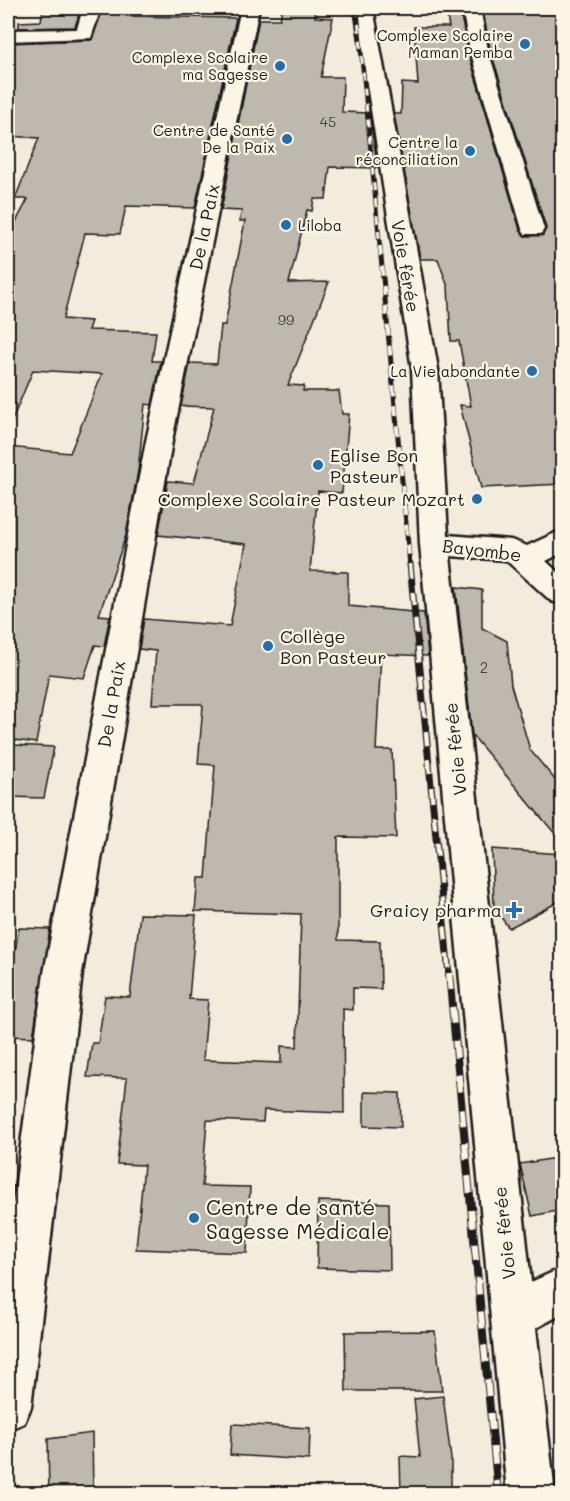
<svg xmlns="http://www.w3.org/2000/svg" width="570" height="1501" font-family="Mali,sans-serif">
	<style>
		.building { fill: #beb9ae; stroke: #1c1c1c; stroke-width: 1.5 }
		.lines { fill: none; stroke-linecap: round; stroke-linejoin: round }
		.street-casing { stroke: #1c1c1c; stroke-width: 5 }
		.secondary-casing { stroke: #1c1c1c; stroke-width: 5 }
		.street { fill: #fcf5e5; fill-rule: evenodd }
		.secondary { fill: #fcf5e5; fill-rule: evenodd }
		.rail-far3-casing { stroke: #1c1c1c; stroke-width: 4.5 }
		.rail-far2-casing { stroke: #1c1c1c; stroke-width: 5 }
		.rail-far1-casing { stroke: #1c1c1c; stroke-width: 7 }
		.rail-casing { stroke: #1c1c1c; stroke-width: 8 }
		.rail-far3 { stroke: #fcf5e5; stroke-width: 3; stroke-dasharray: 8; stroke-linecap: butt }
		.rail-far2 { stroke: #fcf5e5; stroke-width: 4; stroke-dasharray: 10; stroke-linecap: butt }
		.rail-far1 { stroke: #fcf5e5; stroke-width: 4.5; stroke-dasharray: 14; stroke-linecap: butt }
		.rail { stroke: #fcf5e5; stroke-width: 6; stroke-dasharray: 17; stroke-linecap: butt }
		.poi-dot { fill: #1f6fb2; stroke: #fcf5e5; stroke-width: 2 }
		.labels { text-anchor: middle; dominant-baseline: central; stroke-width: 4.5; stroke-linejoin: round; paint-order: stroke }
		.far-number-label { font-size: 14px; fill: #444340 }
		.far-poi-label { font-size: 15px; fill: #1c1c1c; stroke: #fcf5e5; text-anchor: end }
		.number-label { font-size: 15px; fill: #444340 }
		.street-label { font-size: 18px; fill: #1c1c1c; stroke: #fcf5e5 }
		.poi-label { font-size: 18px; fill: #1c1c1c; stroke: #fcf5e5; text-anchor: start }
		.near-poi-label { font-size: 21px; fill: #1c1c1c; stroke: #fcf5e5; text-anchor: start }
	</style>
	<rect width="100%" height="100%" fill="#f3ecdd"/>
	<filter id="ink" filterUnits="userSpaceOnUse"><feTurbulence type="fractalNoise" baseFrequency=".0167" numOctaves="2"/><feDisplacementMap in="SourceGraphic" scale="12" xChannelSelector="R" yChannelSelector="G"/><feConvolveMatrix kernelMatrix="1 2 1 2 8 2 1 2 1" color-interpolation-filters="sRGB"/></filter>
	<g filter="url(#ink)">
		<path class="building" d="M 43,8 L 81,8 L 75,27 L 19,28 L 19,22 L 41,21 Z
			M 282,8 L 316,8 L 315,17 L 333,18 L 321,77 L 343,77 L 342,112 L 369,113 L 378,168 L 330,167 L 326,199 L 314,199 L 312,211 L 307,210 L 289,283 L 329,282 L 288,385 L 304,386 L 303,391 L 339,391 L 342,414 L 349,414 L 342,493 L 318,491 L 310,571 L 348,572 L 348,606 L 424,613 L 428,656 L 381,654 L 376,750 L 392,750 L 396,838 L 338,837 L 338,940 L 380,941 L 381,989 L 353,988 L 353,1010 L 343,1009 L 344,1113 L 264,1110 L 263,1122 L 207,1120 L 202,1186 L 250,1187 L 247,1253 L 136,1249 L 144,1165 L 117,1164 L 127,1078 L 87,1077 L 92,1043 L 98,1043 L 105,996 L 130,997 L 140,914 L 196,915 L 189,999 L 208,1000 L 203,1060 L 281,1063 L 281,1046 L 297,1047 L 301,914 L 195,911 L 198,878 L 206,878 L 215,765 L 198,764 L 203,706 L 201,704 L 152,704 L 156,651 L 139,649 L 144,619 L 230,626 L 246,544 L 158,535 L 168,481 L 194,483 L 214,407 L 181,406 L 190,363 L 217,364 L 221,325 L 225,325 L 245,221 L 239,221 L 242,211 L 221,210 L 259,19 L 280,19 Z
			M 489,8 L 562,8 L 562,484 L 481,488 L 460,405 L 471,406 L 459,341 L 451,341 L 448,287 L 438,259 L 420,259 L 394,114 L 401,114 L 402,83 L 418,84 L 414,27 L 449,27 L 446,11 L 460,11 L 468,51 L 520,230 L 525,236 L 543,235 L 546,228 L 490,49 L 483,11 L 490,11 Z
			M 103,10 L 127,10 L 126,16 L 236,18 L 195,208 L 126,206 L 120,234 L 85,233 L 63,319 L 91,321 L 88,330 L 156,332 L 152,361 L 161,361 L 152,405 L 145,404 L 138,471 L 126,535 L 99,615 L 110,616 L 104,646 L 95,645 L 84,678 L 49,674 L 36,743 L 8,739 L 8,447 L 70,453 L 102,374 L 33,370 L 8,430 L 8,237 L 28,199 L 15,199 L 39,138 L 8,136 L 8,43 L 91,40 Z
			M 456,587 L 482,590 L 482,628 L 507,641 L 511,685 L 530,750 L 562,788 L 562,842 L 472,735 Z
			M 13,745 L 54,747 L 44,798 L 8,797 L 8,769 Z
			M 492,849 L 562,854 L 562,900 L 509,928 L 494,908 Z
			M 19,928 L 50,929 L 33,1037 L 8,1036 L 8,975 L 11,975 Z
			M 364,1092 L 400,1093 L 401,1127 L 364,1126 Z
			M 562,1157 L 562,1210 L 532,1216 L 520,1164 Z
			M 318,1201 L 389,1203 L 390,1270 L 317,1268 Z
			M 435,1331 L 442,1391 L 346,1391 L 345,1332 Z
			M 443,1396 L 451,1459 L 451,1494 L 401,1494 L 400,1456 L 420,1457 L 414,1399 Z
			M 232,1424 L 310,1428 L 309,1460 L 230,1455 Z
			M 92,1433 L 93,1494 L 49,1494 L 48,1439 Z"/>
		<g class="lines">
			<defs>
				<path id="street" d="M 83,8 L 101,8 L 91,38 L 8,41 L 8,30 L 77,29 Z
					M 355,8 L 373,8 L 438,369 L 448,535 L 511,540 L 527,546 L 562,530 L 562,553 L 546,561 L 562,576 L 562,604 L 551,601 L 506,560 L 450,556 L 531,1282 L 562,1268 L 562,1314 L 536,1328 L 555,1494 L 507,1494 L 420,544 L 412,369 Z
					M 462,8 L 480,8 L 488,50 L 544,229 L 541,234 L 525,234 L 522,229 L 470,50 Z"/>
				<path id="secondary" d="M 241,8 L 259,8 L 172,441 L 82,973 L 31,1407 L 24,1423 L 8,1430 L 8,1241 L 44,973 L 146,441 Z"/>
			</defs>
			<use href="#street" class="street-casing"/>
			<use href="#secondary" class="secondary-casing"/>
			<use href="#street" class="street"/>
			<use href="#secondary" class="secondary"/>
			<defs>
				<path id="rail-far3" d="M 357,8 L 380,248"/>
				<path id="rail-far2" d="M 380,246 L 410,566"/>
				<path id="rail-far1" d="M 410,564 L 449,975"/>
				<path id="rail" d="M 449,973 L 498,1494"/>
			</defs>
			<use href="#rail-far3" class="rail-far3-casing"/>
			<use href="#rail-far2" class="rail-far2-casing"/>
			<use href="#rail-far1" class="rail-far1-casing"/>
			<use href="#rail" class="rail-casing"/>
			<use href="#rail-far3" class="rail-far3"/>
			<use href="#rail-far2" class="rail-far2"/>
			<use href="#rail-far1" class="rail-far1"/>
			<use href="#rail" class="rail"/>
		</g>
	</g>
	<g class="poi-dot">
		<circle cx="525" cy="44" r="6"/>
		<circle cx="280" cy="66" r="6"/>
		<circle cx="287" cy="139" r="6"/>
		<circle cx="470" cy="151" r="6"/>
		<circle cx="286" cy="225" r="6"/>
		<circle cx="532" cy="371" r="6"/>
		<circle cx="318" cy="465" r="6"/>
		<circle cx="477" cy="499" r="6"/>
		<circle cx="268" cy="646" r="6"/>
		<path d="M511 901h6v6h6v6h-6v6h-6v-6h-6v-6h6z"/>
		<circle cx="194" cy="1218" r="6"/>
	</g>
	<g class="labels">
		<g class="far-number-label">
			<text x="328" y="121">45</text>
			<text x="286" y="319">99</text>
		</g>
		<g class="far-poi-label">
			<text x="513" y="35">Complexe Scolaire<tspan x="513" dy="17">Maman Pemba</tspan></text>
			<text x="268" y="57">Complexe Scolaire<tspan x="268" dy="17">ma Sagesse</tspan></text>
			<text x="275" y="130">Centre de Santé<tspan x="275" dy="17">De la Paix</tspan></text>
			<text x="458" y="142">Centre la<tspan x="458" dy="17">réconciliation</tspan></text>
			<text x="298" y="225" text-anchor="start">Liloba</text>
			<text x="520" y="371">La Vie abondante</text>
		</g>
		<g class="number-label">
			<text x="484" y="667">2</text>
		</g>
		<g class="street-label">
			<text transform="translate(204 227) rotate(-78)">De la Paix</text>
			<text transform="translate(406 266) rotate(80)">Voie férée</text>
			<text transform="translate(482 550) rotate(7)">Bayombe</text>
			<text transform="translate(111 704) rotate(-80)">De la Paix</text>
			<text transform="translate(455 749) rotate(-96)">Voie férée</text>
			<text transform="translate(504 1233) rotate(-96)">Voie férée</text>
		</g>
		<g class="poi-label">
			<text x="330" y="455">Eglise Bon<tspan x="330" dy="21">Pasteur</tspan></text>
			<text x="465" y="499" text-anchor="end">Complexe Scolaire Pasteur Mozart</text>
			<text x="280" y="636">Collège<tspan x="280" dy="21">Bon Pasteur</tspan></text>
			<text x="502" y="910" text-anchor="end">Graicy pharma</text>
		</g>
		<g class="near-poi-label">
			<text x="206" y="1206">Centre de santé<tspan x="206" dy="24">Sagesse Médicale</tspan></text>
		</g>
	</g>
	<rect width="570" height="1501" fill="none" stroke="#fcf5e5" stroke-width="30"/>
	<rect x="15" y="15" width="540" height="1471" fill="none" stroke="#1c1c1c" stroke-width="2" filter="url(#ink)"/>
</svg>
